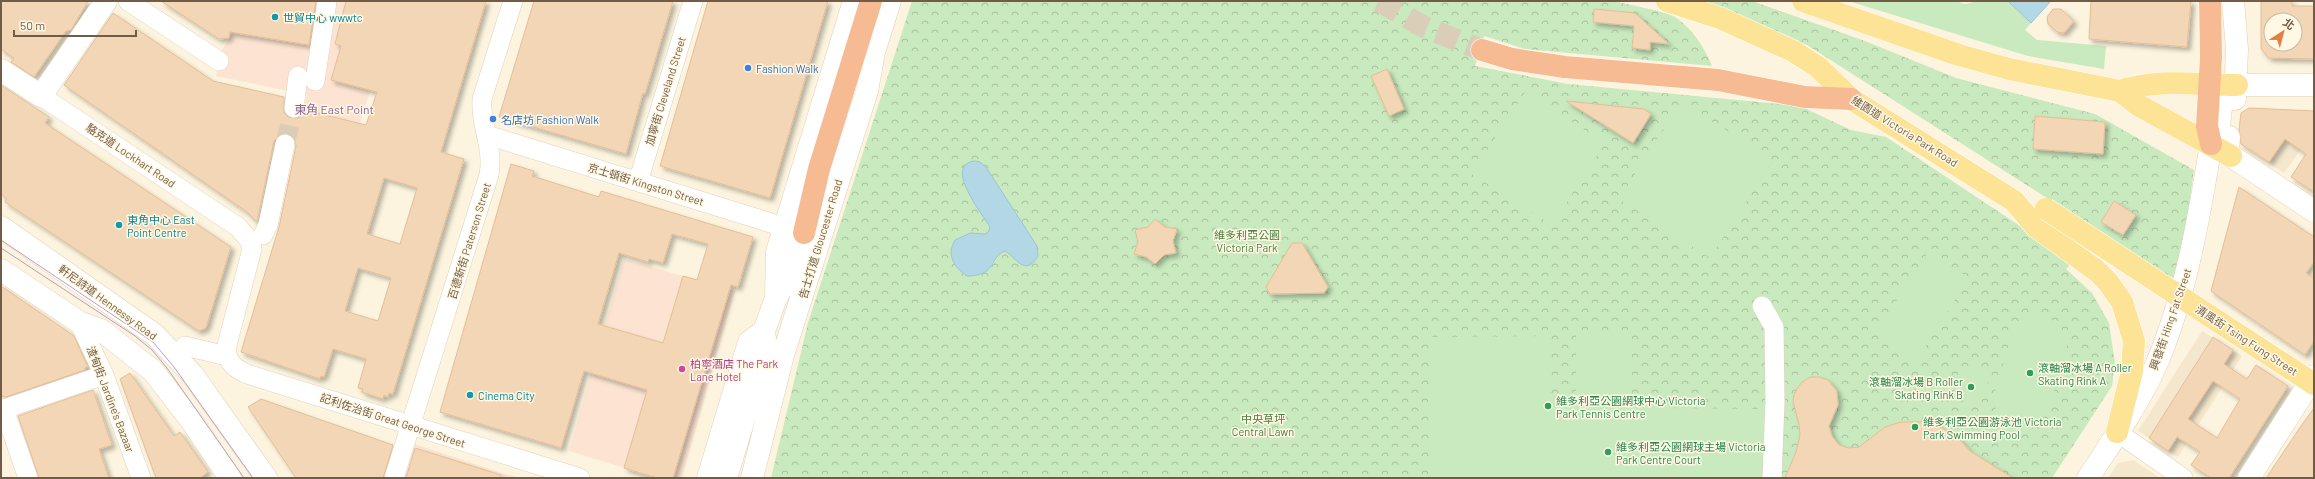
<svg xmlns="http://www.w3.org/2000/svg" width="2315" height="479" font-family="Barlow,'Noto Sans TC',sans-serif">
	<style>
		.residential { fill: #f4e7cd }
		.commercial { fill: #fde4d2 }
		.forest { fill: url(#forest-crowns) }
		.garden { fill: #c9e9be }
		.water { fill: #b4d7e5; stroke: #9ac5d7 }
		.building { fill: #f2d6b6; stroke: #e4be96; fill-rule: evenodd; filter: url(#shadow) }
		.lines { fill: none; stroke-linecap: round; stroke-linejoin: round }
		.street-tunnel { stroke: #daceb8; stroke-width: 19; stroke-dasharray: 19 10; stroke-linecap: butt }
		.highway-tunnel { stroke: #daceb8; stroke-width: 22; stroke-dasharray: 22 11; stroke-linecap: butt }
		.street-casing { stroke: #e0d1bb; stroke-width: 20 }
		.secondary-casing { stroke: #e2d0b6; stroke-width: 23 }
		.primary-casing { stroke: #fff; stroke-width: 23 }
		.highway-casing { stroke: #fff; stroke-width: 23 }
		.street { stroke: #fff; stroke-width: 19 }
		.secondary { stroke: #fff; stroke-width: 22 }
		.primary { stroke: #fce395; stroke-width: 22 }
		.highway { stroke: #f7bb94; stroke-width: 22 }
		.tram { stroke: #b89ec4; stroke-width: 1 }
		.primary-bridge-casing { stroke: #fff; stroke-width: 23; stroke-linecap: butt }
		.primary-bridge { stroke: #fce395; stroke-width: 22 }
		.culture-dot { fill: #0f9aa8; stroke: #fff8e4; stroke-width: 1.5 }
		.shop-dot { fill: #3f7fe0; stroke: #fff8e4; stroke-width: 1.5 }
		.hotel-dot { fill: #d1479c; stroke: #fff8e4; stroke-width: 1.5 }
		.leisure-dot { fill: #2e9e5b; stroke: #fff8e4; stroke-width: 1.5 }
		.labels { text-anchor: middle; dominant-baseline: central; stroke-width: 3; stroke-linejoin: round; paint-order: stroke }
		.culture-label { font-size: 11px; fill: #0d838f; stroke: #fff8e4; text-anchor: start }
		.shop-label { font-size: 11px; fill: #366cbe; stroke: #fff8e4; text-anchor: start }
		.street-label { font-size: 11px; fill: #725c47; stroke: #fff8e4 }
		.park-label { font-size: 11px; fill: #4b7e41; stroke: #fff8e4 }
		.hotel-label { font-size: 11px; fill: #b23c85; stroke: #fff8e4; text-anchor: start }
		.leisure-label { font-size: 11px; fill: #27864d; stroke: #fff8e4; text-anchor: start }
		.neighbourhood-label { font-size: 12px; fill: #8b6296; stroke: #fff8e4 }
	</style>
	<defs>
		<pattern id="forest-crowns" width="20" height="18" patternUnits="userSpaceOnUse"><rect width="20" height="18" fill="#c9e9be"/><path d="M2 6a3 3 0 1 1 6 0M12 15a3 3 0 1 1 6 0" fill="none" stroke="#a8c09c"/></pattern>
		<filter id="shadow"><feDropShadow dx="3.5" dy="3.5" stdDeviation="2" flood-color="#0004"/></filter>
	</defs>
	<rect width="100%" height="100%" fill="#fcf4de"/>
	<path class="residential" d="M 2249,108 L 2314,111 L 2314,131 L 2284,173 L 2238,142 L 2241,113 Z
		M 2202,331 L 2242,356 L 2178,457 L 2138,431 Z
		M 2133,460 L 2160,478 L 2108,478 L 2118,463 Z"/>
	<path class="commercial" d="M 235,1 L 398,1 L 360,123 L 303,110 L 307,95 L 216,76 L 222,50 L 228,41 Z
		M 624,259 L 735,291 L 682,478 L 657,478 L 569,451 Z
		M 415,444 L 492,470 L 520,478 L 404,478 Z"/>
	<path class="forest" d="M 912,1 L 1612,1 C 1626,4 1664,11 1675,17 C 1693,29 1704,47 1712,66 L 1525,49 L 1484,36 L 1475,66 L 1568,84 L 1800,106 L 1851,130 L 1886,137 L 2050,246 L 2072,214 L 1807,45 L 1684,1 L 1752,1 L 1865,41 L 1956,78 L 2095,114 L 2194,170 L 2178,287 L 2087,247 L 2066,269 L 2092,293 L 2109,323 L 2115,363 L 2112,386 L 2052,478 L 2013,478 L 2005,473 L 2001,478 L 771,478 L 808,323 Z"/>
	<path class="garden" d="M 1848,1 L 1955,1 L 1965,4 L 1978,1 L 2008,1 L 2031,23 L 2025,30 L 2037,40 L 2106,46 L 2104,69 L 2028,56 Z
		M 1525,92 L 1605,143 L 1552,225 L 1472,174 Z
		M 1681,102 L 1773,160 L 1710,258 L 1619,199 Z
		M 1928,252 L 1969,278 L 1916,361 L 1875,334 Z
		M 2036,315 C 2055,317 2065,328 2067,346 L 2049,410 C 2031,439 1997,432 1993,398 L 2014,327 L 2020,321 Z
		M 1576,330 L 1632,330 L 1632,397 L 1576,397 Z
		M 1549,336 L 1550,405 L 1667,404 L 1667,408 L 1765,409 L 1766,478 L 1430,478 L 1429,337 Z
		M1954 386a17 17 0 1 1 34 0a17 17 0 1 1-34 0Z"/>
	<path class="water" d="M 2008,1 L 2051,1 L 2031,23 Z
		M 975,161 L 980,162 L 986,167 L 1037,246 L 1038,256 C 1025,278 1016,257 1005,251 C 989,257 997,276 967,276 C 954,267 946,255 955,240 L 970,233 L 985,234 L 989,231 L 990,227 C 983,215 942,164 975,161 Z"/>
	<path class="building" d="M 1,1 L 88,1 L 71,30 L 66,31 L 34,77 L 11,62 L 14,58 L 1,49 Z
		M 161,1 L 316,1 L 309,45 L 230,32 L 229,38 L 219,39 Z
		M 346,1 L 486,1 L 441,152 L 464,159 L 393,394 L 389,393 L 388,397 L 384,395 L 383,399 L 362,392 L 363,389 L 358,388 L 366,359 L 333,349 L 324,377 L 321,376 L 320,379 L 241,352 L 279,227 L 296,146 L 293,136 L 282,133 L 274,141 L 257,222 L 247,212 L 64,85 L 113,13 L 213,81 L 284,97 L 284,112 L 288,117 L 298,118 L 305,110 L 366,125 L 377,92 L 331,80 L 341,46 L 335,44 ZM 384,178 L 417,188 L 400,244 L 367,234 ZM 358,268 L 391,278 L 378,321 L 345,311 Z
		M 534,1 L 673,1 L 645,94 L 643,93 L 626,154 L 499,117 Z
		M 708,1 L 828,1 L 770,198 L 660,166 Z
		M 2091,1 L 2191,1 L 2187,47 L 2089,39 Z
		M 2261,1 L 2292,1 L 2292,6 L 2314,6 L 2314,59 L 2269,58 L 2261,49 ZM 2271,20 L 2295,20 L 2295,44 L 2271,44 Z
		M 1594,9 L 1635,13 L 1669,44 L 1650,42 L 1650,50 L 1632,48 L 1634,26 L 1593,22 Z
		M 2053,9 L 2061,9 L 2074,21 L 2064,33 L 2057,32 L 2048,24 L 2047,17 Z
		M 1387,69 L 1404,109 L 1389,116 L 1371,76 Z
		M 1,85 L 49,117 L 45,123 L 231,247 L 206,328 L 199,331 L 5,202 L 7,199 L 1,194 Z
		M 1566,101 L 1644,109 L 1651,114 L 1633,143 Z
		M 2249,108 L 2314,111 L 2314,192 L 2291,177 L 2306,154 L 2285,139 L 2269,162 L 2241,144 L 2239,130 L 2241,113 Z
		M 2035,116 L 2105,122 L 2103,154 L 2033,149 Z
		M 511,164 L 534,171 L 532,176 L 599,197 L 601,191 L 753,237 L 738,287 L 731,285 L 673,478 L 657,478 L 624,468 L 647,390 L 584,371 L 561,448 L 440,412 ZM 672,234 L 708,244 L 697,280 L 683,276 L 663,343 L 598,324 L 619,253 L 648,262 L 649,259 L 663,263 Z
		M 2239,187 L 2314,237 L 2314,262 L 2306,273 L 2314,278 L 2314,341 L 2305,355 L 2211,291 Z
		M 2114,201 L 2136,215 L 2123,235 L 2101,222 Z
		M 1155,219 L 1165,227 L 1177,229 L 1173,241 L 1176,253 L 1164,255 L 1155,264 L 1146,257 L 1134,254 L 1138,242 L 1135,230 L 1148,227 Z
		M 1292,243 L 1302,243 L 1328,287 L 1324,293 L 1270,294 L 1266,287 Z
		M 1,286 L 74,336 L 88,367 L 85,368 L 85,370 L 6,397 L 1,396 Z
		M 2213,337 L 2233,350 L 2224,364 L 2247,379 L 2256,365 L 2288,386 L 2229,478 L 2211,478 L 2191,465 L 2200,452 L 2177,437 L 2168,451 L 2149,438 ZM 2213,381 L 2240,399 L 2217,438 L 2188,419 Z
		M 130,373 L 174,436 L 180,432 L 208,472 L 200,478 L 156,478 L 120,379 Z
		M 1810,377 L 1819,377 L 1828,380 L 1837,391 L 1838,405 L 1829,426 L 1832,436 L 1839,445 L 1849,448 L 1859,447 L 1885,427 L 1901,422 L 1929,422 L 1955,434 L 1970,451 L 2013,478 L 1785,478 L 1796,452 L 1800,435 L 1799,424 L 1793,402 L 1794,394 L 1801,383 Z
		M 93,390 L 112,445 L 99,449 L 109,478 L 39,478 L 18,416 Z
		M 261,399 L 393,445 L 383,478 L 296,478 L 248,407 Z
		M 2314,408 L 2314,478 L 2266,478 L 2301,426 Z
		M 415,448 L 501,475 L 500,478 L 406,478 Z"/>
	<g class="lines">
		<path class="street-tunnel" d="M 285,144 L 294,108"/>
		<path class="highway-tunnel" d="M 1379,1 L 1426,28 L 1482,50"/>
		<defs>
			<path id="street" d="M 128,1 L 219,61
				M 315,81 L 327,1
				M 41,96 L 238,227 L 250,241 L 252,249 L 226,349 C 228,363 234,368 247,374 L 580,478
				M 294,108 L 298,76
				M 487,135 L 784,227
				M 638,182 L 693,1
				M 263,235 L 268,225 L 285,144
				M 1762,306 L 1774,327 L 1775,402 L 1772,478
				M 79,322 L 104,375 L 141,478
				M 185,346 L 227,356
				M 4,409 L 104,375
				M 4,409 L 28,478
				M 2117,432 L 2183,478
				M 394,478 L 489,175 C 494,148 480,125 482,99 L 513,1"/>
			<path id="secondary" d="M 2233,1 L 2237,49 L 2235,99
				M 1,70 L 41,96 L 106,1
				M 2229,137 L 2228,149 L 2231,156 L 2314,211
				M 1,227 L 155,335 L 192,374 L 266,478
				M 1,270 L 79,322 L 101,330 L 153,371 L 193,423 L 230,478
				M 776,298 L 777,252 L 854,1
				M 708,478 L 749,342 L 764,331
				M 726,478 L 766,347 L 764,331 L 776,298 L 798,260 L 804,233 L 785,228
				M 752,478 L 783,355 L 867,91 L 874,52 L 890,1
				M 2088,478 C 2112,441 2139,404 2157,363 C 2186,294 2199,218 2211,144 L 2215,142 L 2218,136 C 2221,118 2217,94 2237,85 L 2314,85
				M 2249,478 L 2314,376"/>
			<path id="primary" d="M 1667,1 L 1720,18 L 1793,51 L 1818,67 L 1851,99 L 2014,201 L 2036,227 L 2097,271 L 2108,282 L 2122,302 L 2134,341 L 2132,371 L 2117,432
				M 1803,1 L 1959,55 L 2009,69 L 2120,91 L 2138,105 L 2231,156
				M 2120,91 C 2158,78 2197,85 2237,85"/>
			<path id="highway" d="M 2210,1 L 2211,57 L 2207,126 L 2211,144
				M 1482,50 L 1512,59 L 1565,67 L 1718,80 L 1805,97 L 1851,99
				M 804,233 L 819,169 L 871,1"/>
		</defs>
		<use href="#street" class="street-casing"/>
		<use href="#secondary" class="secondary-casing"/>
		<use href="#primary" class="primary-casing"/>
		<use href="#highway" class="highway-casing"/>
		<use href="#street" class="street"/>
		<use href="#secondary" class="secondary"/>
		<use href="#primary" class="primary"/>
		<use href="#highway" class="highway"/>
		<path class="tram" d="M 1,240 L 153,342 L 174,367 L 253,478
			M 1,248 L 135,336 L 152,350 L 167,368 L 244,478"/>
		<defs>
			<path id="primary-bridge" d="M 2046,209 L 2314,384"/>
		</defs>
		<use href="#primary-bridge" class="primary-bridge-casing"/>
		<use href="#primary-bridge" class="primary-bridge"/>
	</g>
	<g class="culture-dot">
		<circle cx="275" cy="17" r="4"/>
		<circle cx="119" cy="225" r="4"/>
		<circle cx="470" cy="395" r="4"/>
	</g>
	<g class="shop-dot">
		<circle cx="748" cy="68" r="4"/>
		<circle cx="493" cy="119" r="4"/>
	</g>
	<circle class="hotel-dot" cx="682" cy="369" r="4"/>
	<g class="leisure-dot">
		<circle cx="2030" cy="373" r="4"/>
		<circle cx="1971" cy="387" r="4"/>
		<circle cx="1548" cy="406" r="4"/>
		<circle cx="1915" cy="427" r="4"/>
		<circle cx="1608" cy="452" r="4"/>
	</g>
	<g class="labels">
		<g class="culture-label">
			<text x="283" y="17">世貿中心 wwwtc</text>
			<text x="127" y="219">東角中心 East<tspan x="127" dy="13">Point Centre</tspan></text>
			<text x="478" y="395">Cinema City</text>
		</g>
		<g class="shop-label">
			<text x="756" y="68">Fashion Walk</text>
			<text x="501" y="119">名店坊 Fashion Walk</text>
		</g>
		<g class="street-label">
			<text transform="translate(665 91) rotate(-73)">加寧街 Cleveland Street</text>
			<text transform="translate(1905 131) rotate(32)">維園道 Victoria Park Road</text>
			<text transform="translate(131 155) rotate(34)">駱克道 Lockhart Road</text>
			<text transform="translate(646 184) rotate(17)">京士頓街 Kingston Street</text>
			<text transform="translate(820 239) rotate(-73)">告士打道 Gloucester Road</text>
			<text transform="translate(469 241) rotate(-73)">百德新街 Paterson Street</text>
			<text transform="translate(108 302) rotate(36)">軒尼詩道 Hennessy Road</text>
			<text transform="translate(2170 319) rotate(-71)">興發街 Hing Fat Street</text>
			<text transform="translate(2247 340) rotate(33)">清風街 Tsing Fung Street</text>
			<text transform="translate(111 399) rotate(69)">渣甸街 Jardine's Bazaar</text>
			<text transform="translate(393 420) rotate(18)">記利佐治街 Great George Street</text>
		</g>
		<g class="park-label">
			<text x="1247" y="234">維多利亞公園<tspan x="1247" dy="13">Victoria Park</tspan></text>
			<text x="1263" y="418">中央草坪<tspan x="1263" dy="13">Central Lawn</tspan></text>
		</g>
		<g class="hotel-label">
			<text x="690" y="363">柏寧酒店 The Park<tspan x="690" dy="13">Lane Hotel</tspan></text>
		</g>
		<g class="leisure-label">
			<text x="2038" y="367">滾軸溜冰場 A Roller<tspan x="2038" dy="13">Skating Rink A</tspan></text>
			<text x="1963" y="381" text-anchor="end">滾軸溜冰場 B Roller<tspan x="1963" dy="13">Skating Rink B</tspan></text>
			<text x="1556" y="400">維多利亞公園網球中心 Victoria<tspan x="1556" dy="13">Park Tennis Centre</tspan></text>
			<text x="1923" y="421">維多利亞公園游泳池 Victoria<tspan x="1923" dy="13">Park Swimming Pool</tspan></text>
			<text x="1616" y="446">維多利亞公園網球主場 Victoria<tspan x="1616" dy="13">Park Centre Court</tspan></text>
		</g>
		<g class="neighbourhood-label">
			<text x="334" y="109">東角 East Point</text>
		</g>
	</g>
	<rect width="2315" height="479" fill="none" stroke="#725c47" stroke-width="4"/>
	<g transform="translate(2283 32) rotate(36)"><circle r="19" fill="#fff8e4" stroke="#c7baa5"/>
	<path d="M0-3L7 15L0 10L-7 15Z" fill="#e87d42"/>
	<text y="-6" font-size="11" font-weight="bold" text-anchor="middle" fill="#725c47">北</text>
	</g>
	<path d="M14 30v6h122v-6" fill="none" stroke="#725c47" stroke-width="2"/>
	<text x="20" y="30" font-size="12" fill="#725c47" stroke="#fff8e4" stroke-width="3" paint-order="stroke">50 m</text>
</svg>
